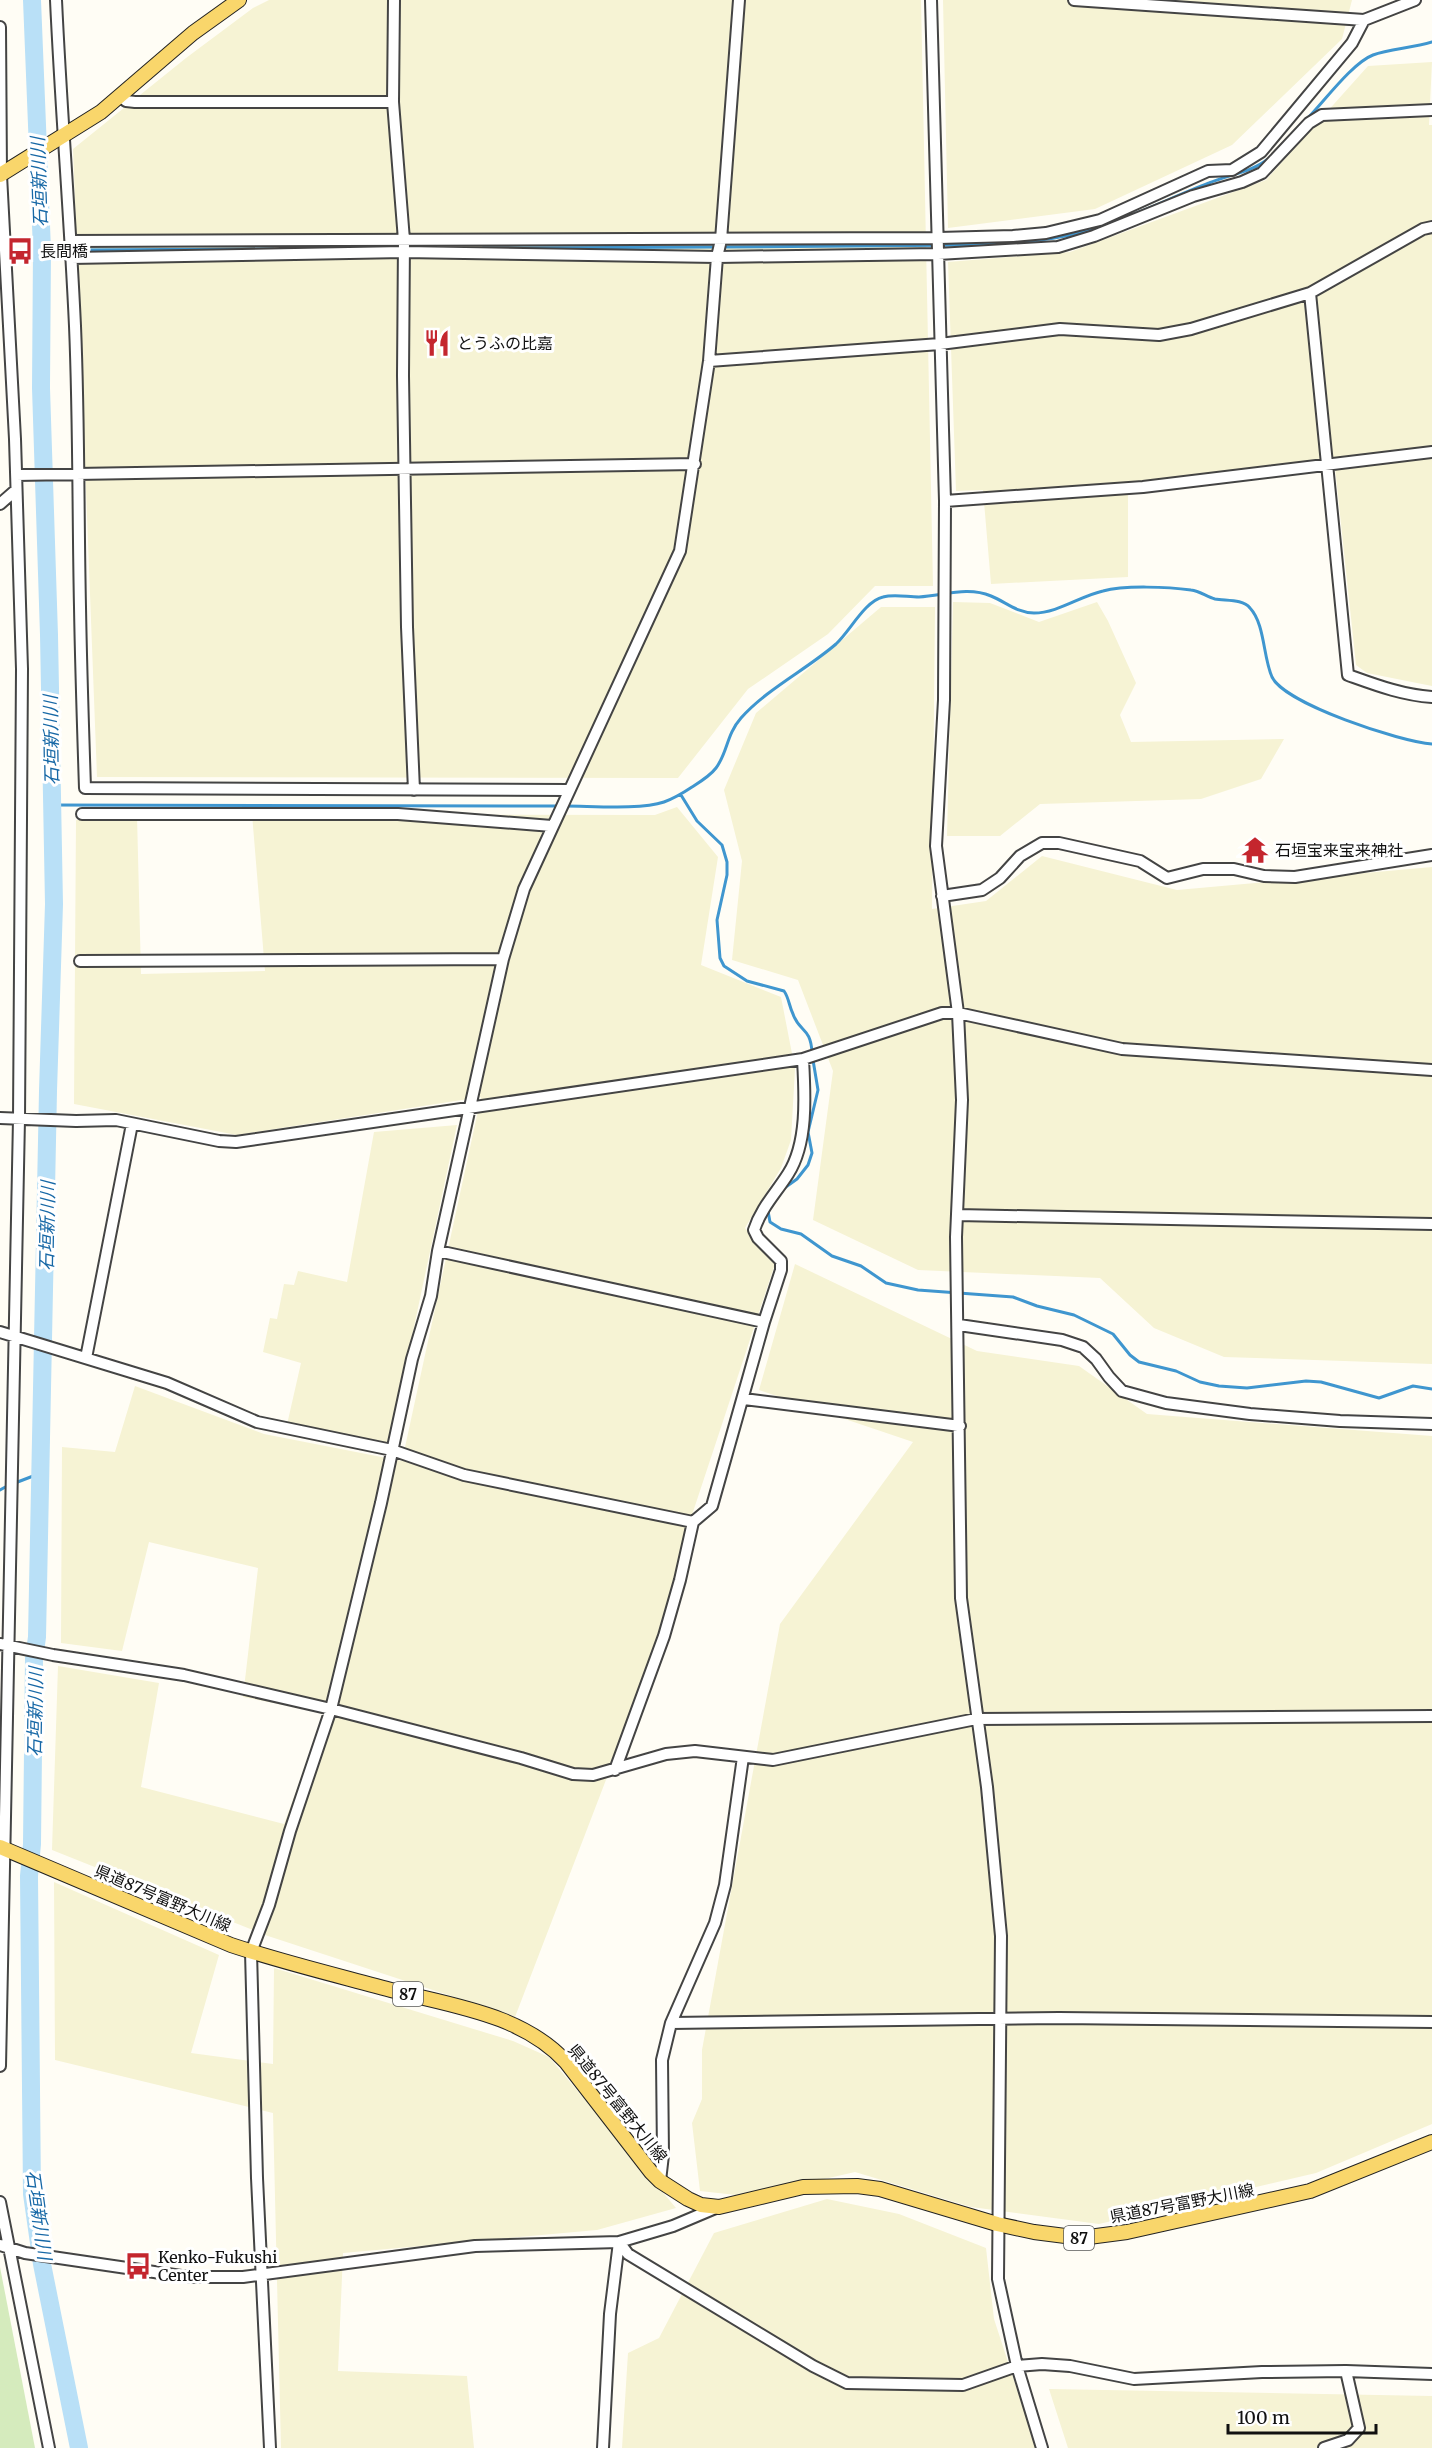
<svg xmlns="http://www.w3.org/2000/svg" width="1432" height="2448" font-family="Merriweather,'Noto Sans JP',serif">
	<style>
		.farmland { fill: #f6f3d4 }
		.green { fill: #d5ebbd }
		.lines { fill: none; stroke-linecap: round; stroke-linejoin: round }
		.stream { stroke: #3f96cf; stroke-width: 3 }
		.river { stroke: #b9e0f7; stroke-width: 18 }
		.minor-casing { stroke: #444; stroke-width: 14 }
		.major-casing { stroke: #222; stroke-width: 16 }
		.minor { stroke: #fff; stroke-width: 10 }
		.major { stroke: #f9d66b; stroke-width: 14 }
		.labels { text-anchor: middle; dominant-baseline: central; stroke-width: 6; stroke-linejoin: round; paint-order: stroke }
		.shield { fill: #fff; stroke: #585858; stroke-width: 1.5 }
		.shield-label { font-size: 15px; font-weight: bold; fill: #111 }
		.poi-label { font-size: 16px; fill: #111; stroke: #fff; text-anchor: start }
		.street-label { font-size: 16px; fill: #111; stroke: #fff }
		.water-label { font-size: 18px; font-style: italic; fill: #1768a6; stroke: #fff }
	</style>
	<rect width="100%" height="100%" fill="#fffdf5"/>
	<path class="farmland" d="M 269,0 L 921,0 L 933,586 L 875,586 L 828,634 L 748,689 L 678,778 L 97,777 L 73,149 L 186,58 L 253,8 Z
		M 943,0 L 1352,0 L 1342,39 L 1232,145 L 1095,209 L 948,228 Z
		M 1432,62 L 1429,125 L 1432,125 L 1432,686 L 1367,673 L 1356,665 L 1334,458 L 1128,483 L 1128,577 L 991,584 L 983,490 L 956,491 L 948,262 L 1070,252 L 1266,180 L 1368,66 Z
		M 953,602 L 990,603 L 1039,622 L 1097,602 L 1108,621 L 1136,683 L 1120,715 L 1131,742 L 1284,739 L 1261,779 L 1201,799 L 1040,804 L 1000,836 L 947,836 Z
		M 881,607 L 935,607 L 932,909 L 986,901 L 1042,856 L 1177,890 L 1432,867 L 1432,1364 L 1224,1357 L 1154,1328 L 1100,1278 L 918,1270 L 813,1220 L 833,1071 L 798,980 L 732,960 L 742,861 L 724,790 L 756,713 Z
		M 677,807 L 718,857 L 701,965 L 781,997 L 795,1069 L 791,1140 L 781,1168 L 745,1228 L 775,1264 L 689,1524 L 670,1613 L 515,2017 L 268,1936 L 52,1850 L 58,1666 L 159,1683 L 141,1787 L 284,1824 L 325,1713 L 243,1697 L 258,1568 L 149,1542 L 122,1651 L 61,1643 L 62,1447 L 115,1452 L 135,1386 L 264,1434 L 402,1461 L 481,1097 L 237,1135 L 74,1104 L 76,820 L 137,816 L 141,974 L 265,971 L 252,814 L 655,815 Z
		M 457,1125 L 389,1444 L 379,1450 L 286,1429 L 301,1363 L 263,1352 L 270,1318 L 277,1319 L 284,1284 L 294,1285 L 298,1271 L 347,1282 L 374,1132 Z
		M 795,1264 L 977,1351 L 1079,1366 L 1147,1414 L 1432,1436 L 1432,2124 L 1316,2173 L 1099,2224 L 971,2207 L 855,2172 L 772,2191 L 736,2195 L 700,2191 L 692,2123 L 702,2099 L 702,2050 L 780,1624 L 913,1442 L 759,1390 Z
		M 54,1882 L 219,1955 L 191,2053 L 273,2064 L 274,1968 L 513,2041 L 549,2057 L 676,2208 L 597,2230 L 343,2253 L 338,2371 L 467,2376 L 474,2448 L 281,2448 L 273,2113 L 55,2060 Z
		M 827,2199 L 899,2214 L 986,2248 L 994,2319 L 1036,2448 L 622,2448 L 628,2353 L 659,2338 L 714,2233 Z
		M 1049,2389 L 1432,2396 L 1432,2448 L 1068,2448 Z"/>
	<path class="green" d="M 0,2267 L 35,2448 L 0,2448 Z"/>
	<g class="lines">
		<path class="stream" d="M 1306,120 C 1323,103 1352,63 1373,55 C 1389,49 1413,48 1432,42
			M 723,247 L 972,245 C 1015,243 1058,241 1099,227 C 1136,215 1173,197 1209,183 C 1228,175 1252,172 1268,159
			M 483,248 L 717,247
			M 42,250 L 66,250
			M 75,250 L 273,249
			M 681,795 L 697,821 L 722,845 L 727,862 L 727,875 L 717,920 L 720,958 L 724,966 L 747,981 L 784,991 C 789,998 789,1006 793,1014 C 799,1032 811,1027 812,1053
			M 52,805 L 559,806
			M 566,806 C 592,806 641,810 664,802 C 675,798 683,793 692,787 C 700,782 710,776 716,768 C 728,752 726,735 741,718 C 768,688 806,670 836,644 C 850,631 865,601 883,597 C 894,594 907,597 919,597 C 943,596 967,586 991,596 C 1006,602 1017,613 1034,613 C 1058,613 1080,596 1103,591 C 1124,585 1169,587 1191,590 C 1200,591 1207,597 1215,599 C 1226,601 1243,599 1250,608 C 1265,624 1263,657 1272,677 C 1285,704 1401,742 1432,744
			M 783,1189 L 797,1179 L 808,1165 L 812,1153 L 808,1132 L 818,1090 L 813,1060
			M 768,1211 L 770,1222 L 781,1229 L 801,1234 L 832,1256 L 861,1266 L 886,1283 L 918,1290 L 1013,1297 L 1037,1306 L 1074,1315 L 1113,1334 L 1130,1355 L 1139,1362 L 1176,1371 L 1200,1382 L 1219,1386 L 1247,1388 L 1306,1381 L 1321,1382 L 1379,1398 L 1413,1386 L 1432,1389
			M 15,1483 L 41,1473
			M 0,1490 L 9,1485"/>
		<path class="river" d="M 32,0 L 42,250 L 41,388 L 49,635 L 54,904 L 48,1091 L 37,1637 L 34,1659 L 32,1844 L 29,1876 L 32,2194 L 42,2264 L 79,2448"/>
		<defs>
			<path id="minor" d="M 56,0 C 61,109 70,217 75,326 C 79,420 78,513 80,607 C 81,667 83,728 85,788 L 569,790
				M 394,0 L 393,102 L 404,240 L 403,376 L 407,627 L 414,790
				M 931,0 L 945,501 L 944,700 L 936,846 L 958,1013 L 962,1100 L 956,1237 L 961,1598 L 987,1787 L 1001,1936 L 998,2279 L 1017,2366 L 1042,2448
				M 1074,0 L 1364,20 L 1415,0
				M 0,27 L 1,175 L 15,439 L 22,669 L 19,1119 L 0,2066
				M 120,96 L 126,101 L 135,102 L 393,102
				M 71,241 L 939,238 L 1013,236 L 1046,233 L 1100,220 L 1208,171 L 1232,170 L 1261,152 L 1352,43 L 1364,20
				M 71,258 L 404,252 L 717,257 L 938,254 L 1058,247 L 1094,236 L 1193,196 L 1242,182 L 1262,173 L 1309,123 L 1322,115 L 1432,110
				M 1310,293 L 1348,675 C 1376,685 1402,695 1432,697
				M 709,361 L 940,344 L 1060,329 L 1159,335 L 1191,329 L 1310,293 L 1423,229 L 1432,227
				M 16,475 L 695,464
				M 945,501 L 1143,487 L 1432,452
				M 0,504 L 16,490
				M 82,814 L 398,814 L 552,826
				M 942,896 L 982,890 L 1000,878 L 1020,856 L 1042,843 L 1059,843 L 1140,861 L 1167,878 L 1203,869 L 1234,869 L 1264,876 L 1295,877 L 1432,855
				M 80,961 L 503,959
				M 0,1118 L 76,1121 L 116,1120 L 219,1141 L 236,1142 L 803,1059 L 942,1013 L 958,1013 L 1122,1049 L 1432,1070
				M 957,1215 L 1432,1224
				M 438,1251 L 764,1322
				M 959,1325 L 1062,1340 L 1083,1347 L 1096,1359 L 1109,1377 L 1122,1391 L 1166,1403 L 1250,1414 L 1340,1421 L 1432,1424
				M 0,1332 L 167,1383 L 257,1422 L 392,1450 L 464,1475 L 693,1522
				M 86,1358 L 132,1124
				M 744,1399 L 960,1426
				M 0,1644 L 53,1655 L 184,1675 L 331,1709 L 521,1758 L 573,1774 L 593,1775 L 666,1754 L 695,1751 L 773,1760 L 976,1719 L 1432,1716
				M 615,1770 L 664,1636 L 680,1580 L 693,1522 L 712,1506 L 764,1322 L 781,1270 L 781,1261 L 758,1238 L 754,1230 C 761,1208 776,1193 788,1174 C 808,1143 805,1095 803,1059
				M 671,2023 L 1059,2018 L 1432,2022
				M 660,2181 L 663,2155 L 662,2060 L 671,2023 L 715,1923 L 725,1885 L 743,1757
				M 0,2202 L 49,2448
				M 619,2242 L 628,2254 L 813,2366 L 847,2383 L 963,2385 L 1017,2366 L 1042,2364 L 1070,2366 L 1134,2379 L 1262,2372 L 1346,2371 L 1432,2374
				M 0,2245 L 25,2253 L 188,2277 L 243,2277 L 475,2246 L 619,2242 L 673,2226 L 718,2207
				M 270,2448 L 257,2178 L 251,1952 L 269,1905 L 290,1831 L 331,1709 L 381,1503 L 412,1359 L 431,1296 L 438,1251 L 503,959 L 524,889 L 680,551 L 709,361 L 717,257 L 721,240 L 739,0
				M 603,2448 L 610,2314 L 619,2242
				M 1324,2448 L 1348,2440 L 1359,2428 L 1346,2371"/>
			<path id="major" d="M 0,175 L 101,112 L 193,33 L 239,0
				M 0,1847 L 231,1945 C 285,1963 340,1976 395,1991 C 454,2006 523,2015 566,2062 L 651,2172 L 660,2181 L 688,2199 L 701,2205 L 719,2207 L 803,2187 L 857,2186 L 880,2189 L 997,2224 L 1034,2232 L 1081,2238 L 1127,2232 L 1310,2191 L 1432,2142"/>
		</defs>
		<use href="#minor" class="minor-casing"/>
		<use href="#major" class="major-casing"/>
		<use href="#minor" class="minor"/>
		<use href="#major" class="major"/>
	</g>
	<defs>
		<symbol id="bus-bare" viewBox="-9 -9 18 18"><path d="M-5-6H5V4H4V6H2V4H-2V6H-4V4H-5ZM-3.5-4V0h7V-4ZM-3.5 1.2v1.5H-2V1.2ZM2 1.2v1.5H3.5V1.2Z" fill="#c4262e" stroke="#fff" stroke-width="2.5" paint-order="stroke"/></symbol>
		<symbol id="restaurant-bare" viewBox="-9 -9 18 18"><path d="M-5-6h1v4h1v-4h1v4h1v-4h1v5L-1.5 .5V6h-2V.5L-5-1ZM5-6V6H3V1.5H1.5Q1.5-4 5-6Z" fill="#c4262e" stroke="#fff" stroke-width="2.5" paint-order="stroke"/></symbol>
		<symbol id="temple-bare" viewBox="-9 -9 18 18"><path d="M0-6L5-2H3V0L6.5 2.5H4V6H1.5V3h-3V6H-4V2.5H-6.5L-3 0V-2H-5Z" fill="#c4262e" stroke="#fff" stroke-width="2.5" paint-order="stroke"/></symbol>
	</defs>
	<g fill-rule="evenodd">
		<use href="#bus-bare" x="1" y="232" width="38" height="38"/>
		<use href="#restaurant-bare" x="418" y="324" width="38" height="38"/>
		<use href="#temple-bare" x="1236" y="831" width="38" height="38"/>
		<use href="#bus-bare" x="119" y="2247" width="38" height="38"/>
	</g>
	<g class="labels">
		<g class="shield">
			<rect x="393" y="1982" width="30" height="24" rx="4.5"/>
			<rect x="1064" y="2226" width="30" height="24" rx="4.5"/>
		</g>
		<g class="shield-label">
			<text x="408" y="1994">87</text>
			<text x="1079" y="2238">87</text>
		</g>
		<g class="poi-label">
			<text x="40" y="251">長間橋</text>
			<text x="457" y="343">とうふの比嘉</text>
			<text x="1275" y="850">石垣宝来宝来神社</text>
			<text x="158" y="2257">Kenko-Fukushi<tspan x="158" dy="18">Center</tspan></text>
		</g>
		<g class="street-label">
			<text transform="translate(163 1898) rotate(23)">県道87号富野大川線</text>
			<text transform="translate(618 2103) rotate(51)">県道87号富野大川線</text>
			<text transform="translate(1182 2203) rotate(-11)">県道87号富野大川線</text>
		</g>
		<g class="water-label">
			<text transform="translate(39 182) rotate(-92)">石垣新川川</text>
			<text transform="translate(51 740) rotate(-91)">石垣新川川</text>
			<text transform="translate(47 1226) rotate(-89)">石垣新川川</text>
			<text transform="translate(35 1712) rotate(-89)">石垣新川川</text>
			<text transform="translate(39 2215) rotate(82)">石垣新川川</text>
		</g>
	</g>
	<path d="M1228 2424v9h148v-9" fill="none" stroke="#111111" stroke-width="3"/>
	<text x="1237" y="2424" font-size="18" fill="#111111" stroke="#ffffff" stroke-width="4.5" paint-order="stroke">100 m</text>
</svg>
